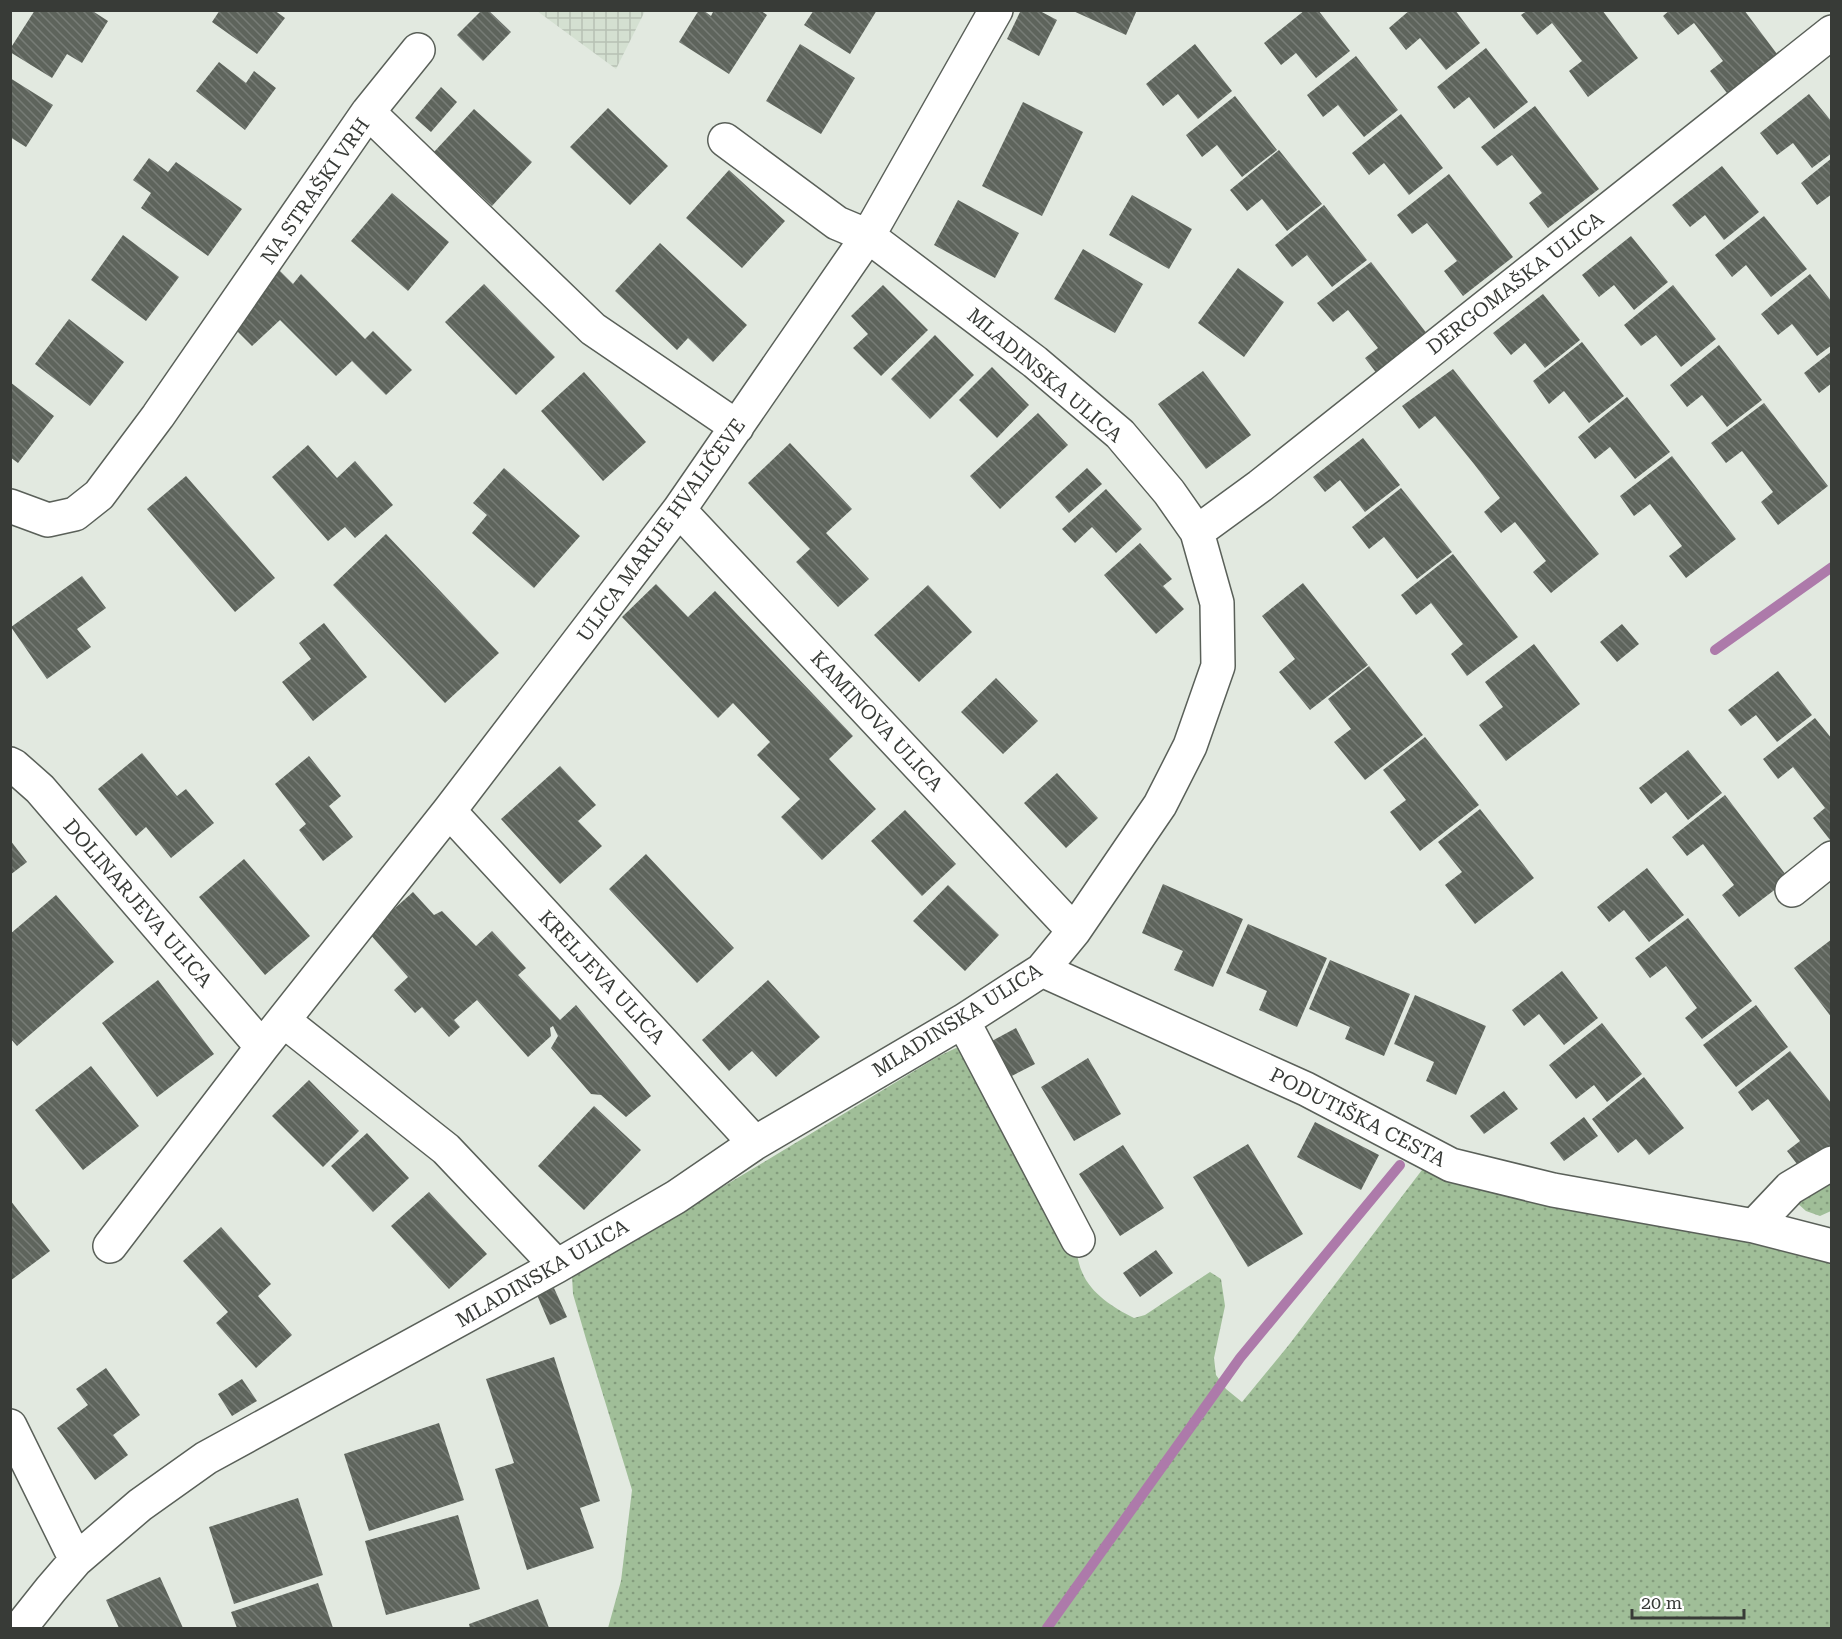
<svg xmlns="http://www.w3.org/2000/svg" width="1842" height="1639" font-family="'Roboto Serif',serif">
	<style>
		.industrial { fill: url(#industrial-grid) }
		.grass { fill: url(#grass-dots) }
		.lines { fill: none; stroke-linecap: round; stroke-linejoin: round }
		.stream { stroke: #ad7aaa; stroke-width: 10 }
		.building { fill: url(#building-back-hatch) }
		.minor-casing { stroke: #5a6059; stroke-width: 36 }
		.minor { stroke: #fff; stroke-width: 33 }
		.labels { text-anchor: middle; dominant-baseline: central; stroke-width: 6; stroke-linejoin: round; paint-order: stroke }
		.street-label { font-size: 20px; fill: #383b37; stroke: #fff }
	</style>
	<defs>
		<pattern id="industrial-grid" width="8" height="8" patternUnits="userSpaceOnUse" patternTransform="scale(1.5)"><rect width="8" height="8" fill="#d4e0d1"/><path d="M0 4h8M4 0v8" fill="none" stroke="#b7c1b4"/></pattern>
		<pattern id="grass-dots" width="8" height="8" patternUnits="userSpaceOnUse" patternTransform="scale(1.5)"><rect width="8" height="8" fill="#a0be98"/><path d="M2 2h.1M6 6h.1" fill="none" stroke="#839c7d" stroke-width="1.8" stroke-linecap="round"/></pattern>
		<pattern id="building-back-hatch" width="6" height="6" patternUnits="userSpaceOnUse" patternTransform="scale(1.5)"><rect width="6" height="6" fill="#5e645c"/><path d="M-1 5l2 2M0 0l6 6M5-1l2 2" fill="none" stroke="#777c76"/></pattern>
	</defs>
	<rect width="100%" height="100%" fill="#e2e9e0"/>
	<path class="industrial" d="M 537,11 L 645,11 L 616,69 Z"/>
	<path class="grass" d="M 956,1048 L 969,1049 L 1050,1222 C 1056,1227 1066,1233 1071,1240 C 1078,1250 1077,1261 1082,1272 C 1091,1294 1114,1308 1134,1318 L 1145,1315 L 1210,1272 L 1221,1279 L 1225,1306 L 1214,1358 L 1216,1375 L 1226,1389 L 1242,1402 L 1288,1346 L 1425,1166 L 1738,1237 L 1832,1260 L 1831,1628 L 608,1628 L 621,1581 L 632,1490 L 586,1339 L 573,1294 L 572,1276 C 695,1205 816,1130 939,1056 Z
		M 1831,1170 L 1831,1211 L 1820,1216 L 1806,1211 L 1796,1202 Z"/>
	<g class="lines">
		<path class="stream" d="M 1715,650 L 1832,567
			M 1047,1628 L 1240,1358 L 1400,1165"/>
	</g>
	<path class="building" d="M 35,10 L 91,10 L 108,21 L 82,63 L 67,54 L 52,78 L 10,52 L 10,49 Z
		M 220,10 L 274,10 L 285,18 L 257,54 L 212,22 Z
		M 482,10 L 488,10 L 511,32 L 483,61 L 457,35 Z
		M 699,10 L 703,10 L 711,16 L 714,10 L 760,10 L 767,15 L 729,74 L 679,42 Z
		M 814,10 L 877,10 L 850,54 L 804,25 Z
		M 1021,10 L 1038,10 L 1057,20 L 1039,56 L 1007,39 Z
		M 1071,10 L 1137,10 L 1126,35 Z
		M 1305,10 L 1318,10 L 1350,51 L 1316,78 L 1296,53 L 1281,65 L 1264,43 Z
		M 1410,10 L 1455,10 L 1480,43 L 1446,70 L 1420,38 L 1406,50 L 1389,28 Z
		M 1528,10 L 1602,10 L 1638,58 L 1588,97 L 1569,71 L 1582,61 L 1552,23 L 1537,35 L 1521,15 Z
		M 1670,10 L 1744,10 L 1780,58 L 1730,97 L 1710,71 L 1723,61 L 1694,23 L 1678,35 L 1663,16 Z
		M 800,44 L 855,78 L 821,134 L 766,101 Z
		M 1195,44 L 1232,91 L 1198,119 L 1178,94 L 1163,106 L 1146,84 Z
		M 1486,48 L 1528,102 L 1494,129 L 1469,97 L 1454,109 L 1437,87 Z
		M 1356,56 L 1398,110 L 1364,137 L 1338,105 L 1323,117 L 1307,95 Z
		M 219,62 L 246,83 L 254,71 L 276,88 L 245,130 L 196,91 Z
		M 10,78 L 53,105 L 26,147 L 10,137 Z
		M 441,87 L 457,102 L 431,132 L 415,118 Z
		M 1809,94 L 1832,122 L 1832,153 L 1812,168 L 1793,143 L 1777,155 L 1760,133 Z
		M 1235,96 L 1277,150 L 1242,177 L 1217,145 L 1202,157 L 1186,135 Z
		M 1023,102 L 1083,132 L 1042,216 L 982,186 Z
		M 1535,106 L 1599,189 L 1548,228 L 1529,203 L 1542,193 L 1512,155 L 1497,166 L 1481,147 Z
		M 608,108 L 668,166 L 630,205 L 570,147 Z
		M 474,109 L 532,162 L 492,206 L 434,152 Z
		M 1401,114 L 1443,168 L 1409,195 L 1384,163 L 1369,175 L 1352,153 Z
		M 1279,150 L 1322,204 L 1287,231 L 1262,199 L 1247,211 L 1230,190 Z
		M 149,158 L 168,172 L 176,162 L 242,209 L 208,256 L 141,208 L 151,193 L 133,180 Z
		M 1832,158 L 1832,194 L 1817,205 L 1801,183 Z
		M 1722,166 L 1759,212 L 1724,240 L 1705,215 L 1690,227 L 1672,205 Z
		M 729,170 L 785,221 L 742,268 L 686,218 Z
		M 1449,174 L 1513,257 L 1463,296 L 1444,271 L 1457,261 L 1427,223 L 1412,234 L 1397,215 Z
		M 392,193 L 449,242 L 408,291 L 351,241 Z
		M 1132,195 L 1192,229 L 1169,269 L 1109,235 Z
		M 958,200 L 1019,233 L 995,278 L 934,245 Z
		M 1324,205 L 1367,260 L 1332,287 L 1307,255 L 1292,267 L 1275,245 Z
		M 1764,216 L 1807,269 L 1771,297 L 1746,265 L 1732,277 L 1715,255 Z
		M 123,235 L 179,277 L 146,321 L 91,280 Z
		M 1631,236 L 1668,282 L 1634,310 L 1614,285 L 1599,297 L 1582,275 Z
		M 660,243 L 747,325 L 713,362 L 688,338 L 677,350 L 615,291 Z
		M 1083,249 L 1143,284 L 1115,333 L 1054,299 Z
		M 1371,262 L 1435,344 L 1384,383 L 1365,358 L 1378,348 L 1348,310 L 1333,322 L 1317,303 Z
		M 275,266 L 293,284 L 301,274 L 365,339 L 373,331 L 412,370 L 386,395 L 352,361 L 336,376 L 280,320 L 252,346 L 232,326 Z
		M 1238,268 L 1284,302 L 1244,357 L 1198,323 Z
		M 1810,274 L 1832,302 L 1832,345 L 1817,356 L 1792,324 L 1778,335 L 1761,314 Z
		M 484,284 L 555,357 L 516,395 L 445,322 Z
		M 883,285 L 928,330 L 881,376 L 853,348 L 868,334 L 851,316 Z
		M 1673,285 L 1716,339 L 1681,367 L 1656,335 L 1641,346 L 1624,325 Z
		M 1543,294 L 1580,340 L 1545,368 L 1525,343 L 1511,355 L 1493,333 Z
		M 69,319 L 124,362 L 90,406 L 35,364 Z
		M 935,335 L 974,375 L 930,419 L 891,379 Z
		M 1582,342 L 1624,396 L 1589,423 L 1564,391 L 1549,404 L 1533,381 Z
		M 1719,345 L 1762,400 L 1727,427 L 1702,395 L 1687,407 L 1670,385 Z
		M 1832,351 L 1832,383 L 1819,393 L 1804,373 Z
		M 992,367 L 1029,405 L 997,438 L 959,400 Z
		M 1453,369 L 1599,554 L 1551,593 L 1533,572 L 1546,561 L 1515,522 L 1501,533 L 1484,512 L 1500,498 L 1474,464 L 1435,416 L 1419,429 L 1402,406 Z
		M 1203,371 L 1251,435 L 1206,469 L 1158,404 Z
		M 584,372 L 646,442 L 603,481 L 541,411 Z
		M 10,382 L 54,416 L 18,463 L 10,457 Z
		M 1627,397 L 1670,452 L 1635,479 L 1610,447 L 1595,459 L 1578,437 Z
		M 1764,403 L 1828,486 L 1778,525 L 1761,502 L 1773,492 L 1742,451 L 1726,463 L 1711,443 Z
		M 1038,413 L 1068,445 L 1000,509 L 970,476 Z
		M 1363,438 L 1400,485 L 1365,512 L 1340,480 L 1325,492 L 1313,477 Z
		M 790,443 L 852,509 L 826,533 L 869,579 L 838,607 L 796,562 L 810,549 L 748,483 Z
		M 308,445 L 337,478 L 355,461 L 393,505 L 355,538 L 345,527 L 328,541 L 272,477 Z
		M 1672,456 L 1736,539 L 1686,578 L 1669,556 L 1682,546 L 1650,504 L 1634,516 L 1620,496 Z
		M 504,468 L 580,536 L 534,588 L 472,533 L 487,515 L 473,503 Z
		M 1087,468 L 1102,484 L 1069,513 L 1055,497 Z
		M 186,476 L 275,578 L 235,612 L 147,509 Z
		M 1401,488 L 1452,552 L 1417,579 L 1384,537 L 1369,549 L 1352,527 Z
		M 1106,489 L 1142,529 L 1116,553 L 1092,527 L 1075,543 L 1062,529 Z
		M 386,534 L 499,653 L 445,703 L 333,585 Z
		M 1140,543 L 1172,579 L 1163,586 L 1184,609 L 1156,634 L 1104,575 Z
		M 1453,554 L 1518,637 L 1467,676 L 1451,654 L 1463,644 L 1431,603 L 1416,615 L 1401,595 Z
		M 82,576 L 106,608 L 77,629 L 91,647 L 47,679 L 11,627 Z
		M 1303,583 L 1368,665 L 1310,710 L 1279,672 L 1295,659 L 1262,616 Z
		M 656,584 L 688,617 L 715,591 L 853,736 L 829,759 L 876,809 L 822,860 L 781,817 L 800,799 L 757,755 L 770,742 L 733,703 L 718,718 L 622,617 Z
		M 928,585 L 972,632 L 919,682 L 874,635 Z
		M 324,623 L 367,677 L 313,721 L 282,682 L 311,659 L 299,643 Z
		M 1622,624 L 1639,644 L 1617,662 L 1600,642 Z
		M 1534,644 L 1580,704 L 1506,761 L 1479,725 L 1503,707 L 1485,682 Z
		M 1369,666 L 1423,735 L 1365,780 L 1334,742 L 1351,729 L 1328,699 Z
		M 1778,671 L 1812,715 L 1777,742 L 1756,715 L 1741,726 L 1728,710 Z
		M 996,678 L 1038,721 L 1003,754 L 961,712 Z
		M 1815,718 L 1832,739 L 1832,839 L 1830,840 L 1813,818 L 1825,808 L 1793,767 L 1778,779 L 1763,759 Z
		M 1425,737 L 1479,805 L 1420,851 L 1390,812 L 1406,800 L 1383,770 Z
		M 1688,750 L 1722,793 L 1688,820 L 1666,792 L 1651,804 L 1639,788 Z
		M 142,753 L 177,796 L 186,789 L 214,823 L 171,858 L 146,827 L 136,836 L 98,789 Z
		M 309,756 L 341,796 L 329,806 L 353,837 L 323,861 L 299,830 L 306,824 L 275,784 Z
		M 560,766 L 596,805 L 578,821 L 602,846 L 560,884 L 501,819 Z
		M 1057,773 L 1098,818 L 1066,848 L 1024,803 Z
		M 1725,795 L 1789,879 L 1739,917 L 1722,895 L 1734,885 L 1703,844 L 1687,856 L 1672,837 Z
		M 1480,809 L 1534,878 L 1475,924 L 1445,885 L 1462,872 L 1438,842 Z
		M 905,810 L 956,864 L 922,896 L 871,841 Z
		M 10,840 L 27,862 L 10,875 Z
		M 646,854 L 734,948 L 697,983 L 609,889 Z
		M 244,859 L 310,936 L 265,975 L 199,897 Z
		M 1647,868 L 1684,915 L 1649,942 L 1624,910 L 1609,922 L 1597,907 Z
		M 1163,884 L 1243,919 L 1213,987 L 1174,970 L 1183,951 L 1142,933 Z
		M 948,885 L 999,935 L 965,971 L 913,921 Z
		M 413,892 L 434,915 L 442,911 L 476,946 L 492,931 L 526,968 L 518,975 L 560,1020 L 576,1005 L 651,1096 L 626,1117 L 601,1095 L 591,1094 L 551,1048 L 558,1036 L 553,1026 L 550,1028 L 551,1036 L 528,1057 L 477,1000 L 454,1020 L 460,1027 L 449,1037 L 422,1007 L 415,1013 L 394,990 L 408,977 L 368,932 Z
		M 56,895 L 114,962 L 17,1046 L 10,1038 L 10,934 Z
		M 1688,918 L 1752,1001 L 1702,1039 L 1685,1018 L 1697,1008 L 1666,966 L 1650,978 L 1635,958 Z
		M 1248,924 L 1327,958 L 1297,1027 L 1259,1010 L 1267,991 L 1226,973 Z
		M 1832,939 L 1832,1018 L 1794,968 Z
		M 1330,960 L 1410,994 L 1384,1056 L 1345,1039 L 1350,1027 L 1309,1009 Z
		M 1562,971 L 1598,1018 L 1564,1045 L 1539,1014 L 1524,1026 L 1512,1010 Z
		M 158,980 L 214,1054 L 157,1097 L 102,1023 Z
		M 768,980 L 820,1037 L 776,1077 L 752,1051 L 729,1071 L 702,1040 Z
		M 1415,995 L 1486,1026 L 1456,1095 L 1426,1081 L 1434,1062 L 1394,1044 Z
		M 1756,1005 L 1788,1047 L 1736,1087 L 1703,1045 Z
		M 1602,1023 L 1642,1074 L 1607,1102 L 1594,1085 L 1576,1099 L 1549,1065 Z
		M 1016,1028 L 1035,1064 L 1008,1078 L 990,1042 Z
		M 1790,1051 L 1832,1104 L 1832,1152 L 1804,1173 L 1787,1151 L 1800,1141 L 1768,1099 L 1752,1111 L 1738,1092 Z
		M 1088,1058 L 1121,1114 L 1074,1141 L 1041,1087 Z
		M 91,1066 L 139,1126 L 83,1170 L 35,1110 Z
		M 1644,1077 L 1684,1128 L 1649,1155 L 1636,1139 L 1618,1153 L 1592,1119 Z
		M 309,1080 L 359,1131 L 323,1167 L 272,1116 Z
		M 1504,1091 L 1518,1109 L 1484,1134 L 1470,1116 Z
		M 594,1106 L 641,1150 L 584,1210 L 538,1166 Z
		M 1584,1117 L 1598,1136 L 1564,1161 L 1550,1143 Z
		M 1315,1122 L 1379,1155 L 1361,1190 L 1297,1157 Z
		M 367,1133 L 409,1178 L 373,1212 L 331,1166 Z
		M 1248,1144 L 1303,1234 L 1248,1267 L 1193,1177 Z
		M 1123,1145 L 1164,1208 L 1120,1236 L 1079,1174 Z
		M 429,1192 L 487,1254 L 449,1289 L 391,1226 Z
		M 10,1200 L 50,1251 L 10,1281 Z
		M 221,1227 L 271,1284 L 258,1296 L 292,1335 L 256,1368 L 216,1323 L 228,1312 L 183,1261 Z
		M 1156,1250 L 1173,1273 L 1140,1297 L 1123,1273 Z
		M 554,1288 L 567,1317 L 550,1325 L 537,1295 Z
		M 554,1357 L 600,1501 L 580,1508 L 594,1548 L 527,1570 L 495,1469 L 514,1463 L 486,1379 Z
		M 106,1368 L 140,1415 L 113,1435 L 128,1455 L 95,1480 L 57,1428 L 88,1405 L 76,1389 Z
		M 242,1379 L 257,1401 L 232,1416 L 218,1394 Z
		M 439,1423 L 464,1500 L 369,1531 L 344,1454 Z
		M 298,1498 L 323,1575 L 234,1604 L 209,1527 Z
		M 458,1515 L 480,1589 L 386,1615 L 365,1541 Z
		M 160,1577 L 183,1628 L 119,1628 L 106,1600 Z
		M 318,1583 L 333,1628 L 237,1628 L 231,1612 Z
		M 538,1599 L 549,1628 L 470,1628 L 469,1624 Z"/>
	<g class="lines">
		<defs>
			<path id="minor" d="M 368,112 L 418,50
				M 10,506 L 48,520 L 75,514 L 99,495 L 158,416 L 368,112 L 593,329 L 737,427
				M 679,510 L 1074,931
				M 1197,532 L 1260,486 L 1832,32
				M 10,764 L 14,766 L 40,789 L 262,1047
				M 449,811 L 755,1143
				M 1792,890 L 1832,858
				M 1042,970 L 1306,1089 L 1451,1165 L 1553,1190 L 1754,1226 L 1832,1246
				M 284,1021 L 446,1149 L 557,1266
				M 963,1021 L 1078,1240
				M 1754,1226 L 1790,1188 L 1832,1163
				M 110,1246 L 262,1047 L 449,811 L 679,510 L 868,236 L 996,10
				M 10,1426 L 76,1560
				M 20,1628 L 51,1589 L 76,1560 L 140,1505 L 206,1458 L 557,1266 L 676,1197 L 755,1143 L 963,1021 L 1042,970 L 1074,931 L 1160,805 L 1190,746 L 1218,666 L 1217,603 L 1197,532 L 1169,492 L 1120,434 L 1035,362 L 868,236 L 837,223 L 725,140"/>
		</defs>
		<use href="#minor" class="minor-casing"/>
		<use href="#minor" class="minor"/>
	</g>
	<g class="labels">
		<g class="street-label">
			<text transform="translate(315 191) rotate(-55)">NA STRAŠKI VRH</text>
			<text transform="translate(1515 283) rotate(-38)">DERGOMAŠKA ULICA</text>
			<text transform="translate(1045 375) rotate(40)">MLADINSKA ULICA</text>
			<text transform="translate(661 530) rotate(-54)">ULICA MARIJE HVALIČEVE</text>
			<text transform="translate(877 721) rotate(47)">KAMINOVA ULICA</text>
			<text transform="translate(138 903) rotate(49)">DOLINARJEVA ULICA</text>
			<text transform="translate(602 977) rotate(47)">KRELJEVA ULICA</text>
			<text transform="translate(957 1020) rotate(-32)">MLADINSKA ULICA</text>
			<text transform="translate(1358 1117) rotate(27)">PODUTIŠKA CESTA</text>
			<text transform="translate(542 1273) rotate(-30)">MLADINSKA ULICA</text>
		</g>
	</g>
	<rect width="1842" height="1639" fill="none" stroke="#383b37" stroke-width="24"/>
	<path d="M1632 1609v9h112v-9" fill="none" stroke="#383b37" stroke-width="3"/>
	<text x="1641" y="1609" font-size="18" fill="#383b37" stroke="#ffffff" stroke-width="4.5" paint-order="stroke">20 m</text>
</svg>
